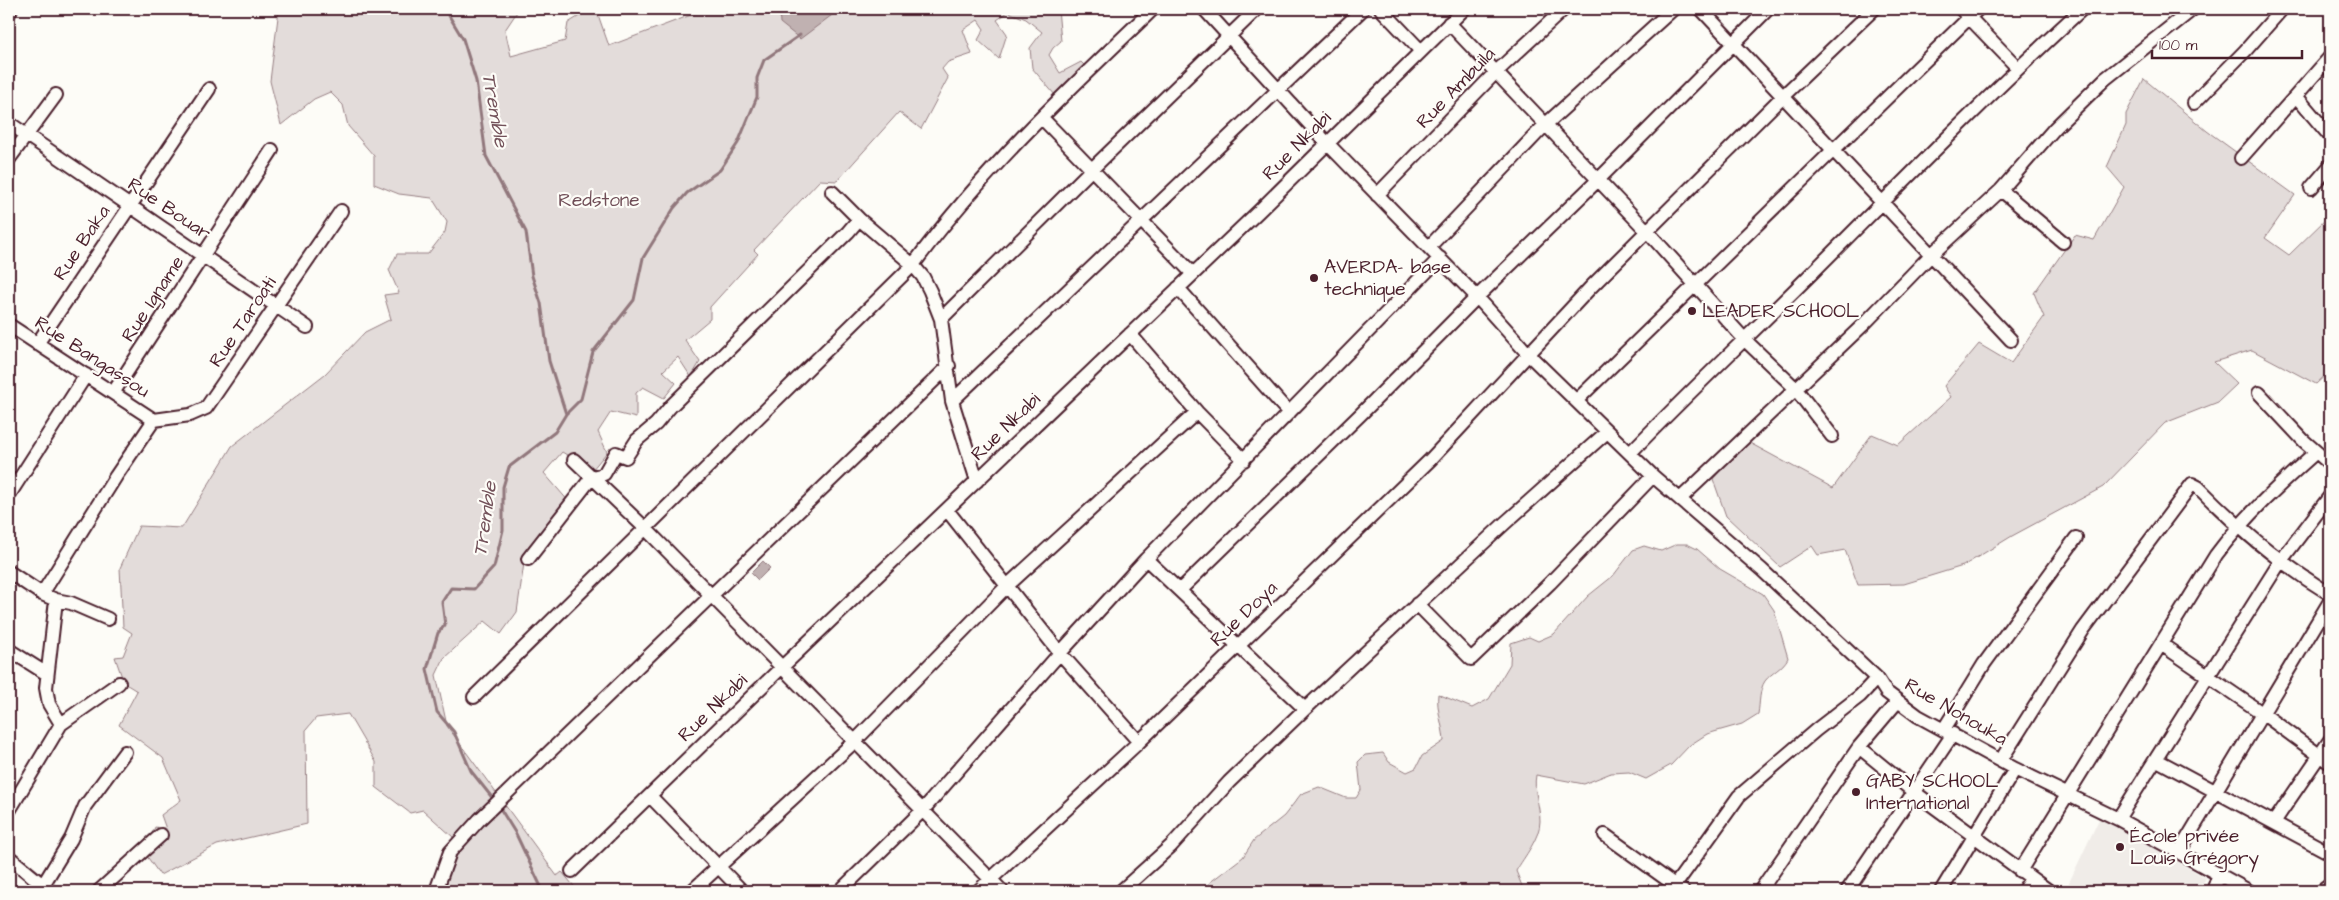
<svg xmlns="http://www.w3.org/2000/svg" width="2339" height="900" font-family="'Architects Daughter',sans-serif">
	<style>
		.built { fill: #f0ece8 }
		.green { fill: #e3dcda; stroke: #967e82 }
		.water { fill: #c0b1b1; stroke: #91777b }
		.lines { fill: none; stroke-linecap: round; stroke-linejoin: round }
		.stream { stroke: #91777b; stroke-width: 3 }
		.minor-casing { stroke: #4a1f2b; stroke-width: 16 }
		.minor { stroke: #fdfcf7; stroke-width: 12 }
		.poi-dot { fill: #4a1f2b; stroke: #fdfcf7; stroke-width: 2 }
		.labels { text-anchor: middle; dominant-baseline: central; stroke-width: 4.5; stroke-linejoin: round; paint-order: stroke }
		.street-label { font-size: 19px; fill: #4a1f2b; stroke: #fdfcf7 }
		.park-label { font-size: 19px; fill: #704e57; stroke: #fdfcf7 }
		.poi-label { font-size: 19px; fill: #4a1f2b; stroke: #fdfcf7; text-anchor: start }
		.water-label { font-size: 20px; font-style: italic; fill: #73525a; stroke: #fdfcf7 }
	</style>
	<rect width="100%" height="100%" fill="#fdfcf7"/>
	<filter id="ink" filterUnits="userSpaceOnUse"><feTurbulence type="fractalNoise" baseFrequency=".02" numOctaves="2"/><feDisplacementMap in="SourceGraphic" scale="10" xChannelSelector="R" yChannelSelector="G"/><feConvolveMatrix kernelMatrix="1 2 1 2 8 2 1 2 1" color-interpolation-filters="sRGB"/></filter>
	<g filter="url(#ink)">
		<path class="built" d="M 2100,817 L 2206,878 L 2198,891 L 2065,891 Z"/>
		<path class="green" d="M 279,9 L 519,9 L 505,30 L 511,56 L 565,41 L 568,23 L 591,9 L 596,9 L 609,46 L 707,9 L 1058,9 L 1061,41 L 1053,48 L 1049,55 L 1060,73 L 1081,62 L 1090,71 L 1055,95 L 1032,68 L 1030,48 L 1042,32 L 1026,19 L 1008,12 L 997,20 L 1007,34 L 999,59 L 978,40 L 984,29 L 978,20 L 963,30 L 972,54 L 948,62 L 942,69 L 948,78 L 921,129 L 899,112 L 837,181 L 820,180 L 754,250 L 758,254 L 710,307 L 710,319 L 685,340 L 700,362 L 691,377 L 678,357 L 663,371 L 676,383 L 664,398 L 643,387 L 636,393 L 636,418 L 611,412 L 598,432 L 607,452 L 592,470 L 562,452 L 544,473 L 570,503 L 525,556 L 517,612 L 501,634 L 485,621 L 444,658 L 436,675 L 447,726 L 557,876 L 562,872 L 578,891 L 448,891 L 438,887 L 453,837 L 423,810 L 410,813 L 376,787 L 376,762 L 348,714 L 316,718 L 306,730 L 307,824 L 217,845 L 160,875 L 144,852 L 155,827 L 166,829 L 161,815 L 181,800 L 163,758 L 119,725 L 137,691 L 124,683 L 115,657 L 123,656 L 132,633 L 123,627 L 120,568 L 139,526 L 182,528 L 232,446 L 325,374 L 365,332 L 391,319 L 384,295 L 399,293 L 389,270 L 397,254 L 428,254 L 445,232 L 447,222 L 432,198 L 399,194 L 374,184 L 374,156 L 348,126 L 343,105 L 330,92 L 314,99 L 281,125 L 270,81 Z
			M 2144,79 L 2207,131 L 2295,195 L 2265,238 L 2289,255 L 2330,215 L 2330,371 L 2316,384 L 2252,350 L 2214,362 L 2237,384 L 2218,402 L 2165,423 L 2103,487 L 2012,536 L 1963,566 L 1904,584 L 1858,585 L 1845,550 L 1818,555 L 1812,546 L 1780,567 L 1726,516 L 1713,479 L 1746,441 L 1833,488 L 1872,434 L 1898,445 L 1951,397 L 1944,386 L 1979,344 L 2011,363 L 2044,317 L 2034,293 L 2075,235 L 2094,240 L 2124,187 L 2107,167 L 2126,125 L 2126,114 Z
			M 1677,544 L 1687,544 L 1697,549 L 1720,569 L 1763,594 L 1774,610 L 1788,658 C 1782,669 1772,672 1765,681 C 1759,690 1760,703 1758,714 L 1742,724 L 1707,734 L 1690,745 L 1671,765 L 1646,779 L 1629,772 L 1611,773 L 1584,784 L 1536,775 C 1533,791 1540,805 1540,821 C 1540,838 1524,857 1516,871 L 1524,891 L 1206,891 L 1209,883 L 1243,857 L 1254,840 L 1284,816 L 1301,794 L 1319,787 L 1346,798 L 1356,798 L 1361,790 L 1358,762 L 1365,755 L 1383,753 L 1389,762 L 1407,772 L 1416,768 L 1422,756 L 1444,741 C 1443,725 1436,709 1438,694 L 1472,708 L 1489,699 L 1510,664 L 1511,643 L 1529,637 L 1538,641 L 1554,634 L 1588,596 L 1613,576 L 1633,550 L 1644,546 L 1661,551 Z"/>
		<path class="water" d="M 779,9 L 840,9 L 800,39 L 780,23 Z
			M 763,561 L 770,568 L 758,580 L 751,573 Z"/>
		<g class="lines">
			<path class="stream" d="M 445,9 L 463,39 L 476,81 L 486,156 L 526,232 L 532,276 L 541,303 L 549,361 L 566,414 L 555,432 L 509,467 L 503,487 L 503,530 L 494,567 L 474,589 L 451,588 L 442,602 L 445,625 L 438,633 L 427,669 L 437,712 L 454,732 L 471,771 L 494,800
				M 566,414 L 581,399 L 593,352 L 634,300 L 643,258 L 674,208 L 687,193 L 720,170 L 738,143 L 757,97 L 757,78 L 764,60 L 800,35
				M 498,805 L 516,834 L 543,891"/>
			<defs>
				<path id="minor" d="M 1204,9 L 1326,142 L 1477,297 L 1529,355 L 1653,476 L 1762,570 L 1877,678 L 1886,692 L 1918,716 L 2015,769 L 2118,819 L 2249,891
					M 1381,9 L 1421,51
					M 1701,9 L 2011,340
					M 1961,9 L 2018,68
					M 9,13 L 11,9
					M 1449,23 L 1647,231 L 1745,340 L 1795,388 L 1832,436
					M 2296,96 L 2330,136
					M 2194,103 L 2245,51 L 2282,9
					M 1042,118 L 1193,274
					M 9,123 L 307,327
					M 2241,158 L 2330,57
					M 9,159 L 56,95
					M 2311,188 L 2330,166
					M 2001,190 L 2063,242
					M 832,192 L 859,219 L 913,265 L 923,277 L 930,291 L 941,319 L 952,401 L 977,481
					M 1377,195 L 1495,73 L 1564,9
					M 1429,247 L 1545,125 L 1673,9
					M 1178,288 L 1289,413
					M 941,319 L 1092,169 L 1257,9
					M 9,325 L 154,420
					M 1130,334 L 1197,412 L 1244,460
					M 37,344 L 209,89
					M 113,393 L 272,150
					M 2259,393 L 2304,441 L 2330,464
					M 952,401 L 1363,9
					M 1576,401 L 1978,9
					M 154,420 L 190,415 L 206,408 L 341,211
					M 1630,453 C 1690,391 1753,332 1815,270 C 1903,182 1990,93 2082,9
					M 574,460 L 645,528 L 1002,891
					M 9,495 L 86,375
					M 1680,499 L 1863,325 L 1931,255 L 2001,190 L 2055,128 L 2105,79 L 2193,9
					M 947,510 L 1060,653 L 1139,742
					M 528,559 L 592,477 L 604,474 L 616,453 L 626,457 L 637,440 L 656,424 L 671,406 L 848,232 L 859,219
					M 1146,559 L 1305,709
					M 9,572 L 42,594 L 56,600 L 71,603 L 108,619
					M 1180,590 L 1361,414 L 1477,297 L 1597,181 L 1768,9
					M 42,594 L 116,476 L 154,420
					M 56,600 L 46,688 L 49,704 L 61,724
					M 1417,604 L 1471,659 L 1550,583 L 1653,476
					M 2161,644 L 2262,713 L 2330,763
					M 9,650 L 47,674
					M 474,697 L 913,265 C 982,171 1069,89 1153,9
					M 1944,729 L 1984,664 L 2076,538
					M 1859,747 L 1914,792 L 2049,891
					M 2001,760 L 2083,630 L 2192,484 L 2198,487 C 2239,529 2279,563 2330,594
					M 2157,760 L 2330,853
					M 650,796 L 742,891
					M 9,811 L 61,724 L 119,683
					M 2118,819 L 2280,562 L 2330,496
					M 2274,822 L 2330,740
					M 1605,835 L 1683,891
					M 2179,852 L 2330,601
					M 9,857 L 50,891
					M 572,871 L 781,668 L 1259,211 L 1464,9
					M 2020,871 L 2216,555 C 2245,516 2280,484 2316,452
					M 43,885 L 71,839 L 85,806 L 125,752
					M 99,891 L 161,835
					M 436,891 L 450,852 L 479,820 L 949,366
					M 692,891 L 854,742 L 1007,586 L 1197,412
					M 840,891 L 922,811 L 1060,653 L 1146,559 L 1440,258
					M 978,891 L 1139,742 L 1430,460 L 1591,287 L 1782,97 L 1874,9
					M 1121,891 L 1171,846 L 1229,782 L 1305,709 L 1505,523 L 1607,432
					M 1671,891 L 1739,796 L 1816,730 L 1860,696 L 1877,678
					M 1760,891 L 1859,747 L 1897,702
					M 1847,891 L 1953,734
					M 1941,891 L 2015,769
					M 2023,891 L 2031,879
					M 2213,891 L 2219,874
					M 2322,891 L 2330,885"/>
			</defs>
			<use href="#minor" class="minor-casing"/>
			<use href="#minor" class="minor"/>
		</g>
	</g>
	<g class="poi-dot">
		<circle cx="1314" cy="278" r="5"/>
		<circle cx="1692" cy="311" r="5"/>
		<circle cx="1856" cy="792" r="5"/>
		<circle cx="2120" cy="847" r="5"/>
	</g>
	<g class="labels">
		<g class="street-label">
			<text transform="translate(1456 88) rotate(-46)">Rue Ambuila</text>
			<text transform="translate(1297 146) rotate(-45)">Rue Nkabi</text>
			<text transform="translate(169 209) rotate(34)">Rue Bouar</text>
			<text transform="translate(82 243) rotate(-56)">Rue Baka</text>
			<text transform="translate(153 299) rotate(-57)">Rue Igname</text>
			<text transform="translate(243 322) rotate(-56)">Rue Taroati</text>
			<text transform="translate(92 357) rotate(33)">Rue Bangassou</text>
			<text transform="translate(1006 427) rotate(-44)">Rue Nkabi</text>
			<text transform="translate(1244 614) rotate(-44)">Rue Doya</text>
			<text transform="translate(713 708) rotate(-44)">Rue Nkabi</text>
			<text transform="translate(1956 712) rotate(30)">Rue Nonouka</text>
		</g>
		<g class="park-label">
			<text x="599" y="200">Redstone</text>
		</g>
		<g class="poi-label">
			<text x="1324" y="267">AVERDA- base<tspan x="1324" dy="22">technique</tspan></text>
			<text x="1702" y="311">LEADER SCHOOL</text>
			<text x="1866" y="781">GABY SCHOOL<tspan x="1866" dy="22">International</tspan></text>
			<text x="2130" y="836">École privée<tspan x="2130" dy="22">Louis Grégory</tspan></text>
		</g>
		<g class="water-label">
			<text transform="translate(495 110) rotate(80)">Tremble</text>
			<text transform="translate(485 519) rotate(-82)">Tremble</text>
		</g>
	</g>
	<rect width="2339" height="900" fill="none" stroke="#fdfcf7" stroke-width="30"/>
	<rect x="15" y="15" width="2309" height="870" fill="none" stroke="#4a1f2b" stroke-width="2" filter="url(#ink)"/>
	<path d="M2152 50v8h150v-8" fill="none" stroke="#4a1f2b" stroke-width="2.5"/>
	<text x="2159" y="50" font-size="15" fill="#4a1f2b" stroke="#fdfcf7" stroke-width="4" paint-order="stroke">100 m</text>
</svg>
